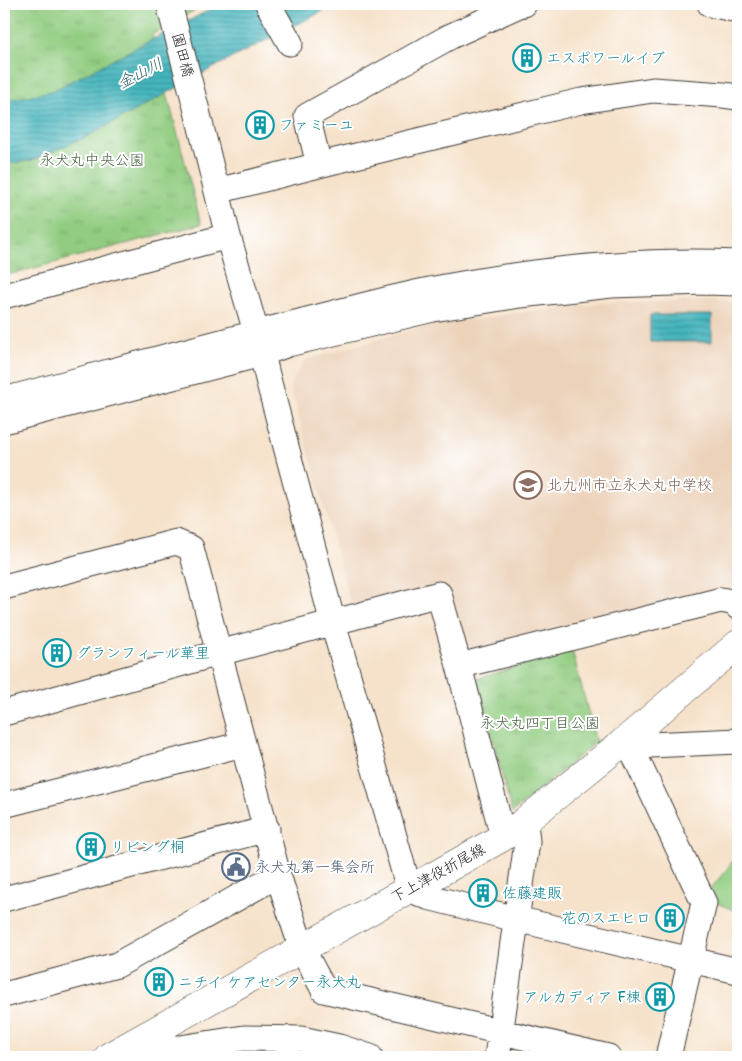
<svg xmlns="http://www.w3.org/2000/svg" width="742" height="1061" font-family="'Shantell Sans','Klee One',sans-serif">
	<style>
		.built { fill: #ecd2b9 }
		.park { fill: url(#park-tufts); stroke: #56744e }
		.garden { fill: #91cc80; stroke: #56744e }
		.water { fill: url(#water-rules); stroke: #30686c }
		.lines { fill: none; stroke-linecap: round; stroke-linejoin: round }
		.minor-casing { stroke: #3d3a36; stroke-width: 27 }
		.major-casing { stroke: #3d3a36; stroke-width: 29 }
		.minor { stroke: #fff; stroke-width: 25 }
		.major { stroke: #fff; stroke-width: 28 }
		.labels { text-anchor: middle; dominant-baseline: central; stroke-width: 4; stroke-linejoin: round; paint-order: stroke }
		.street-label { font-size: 15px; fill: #1c1c1c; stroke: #fff }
		.culture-label { font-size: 15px; fill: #0d838f; stroke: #fff; text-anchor: start }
		.park-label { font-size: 15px; fill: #4b6244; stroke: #fff }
		.education-label { font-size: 15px; fill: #785e54; stroke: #fff; text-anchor: start }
		.service-label { font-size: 15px; fill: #4e5e75; stroke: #fff; text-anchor: start }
		.water-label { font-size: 16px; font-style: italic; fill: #2e6164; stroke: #fff }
	</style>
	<defs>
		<pattern id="park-tufts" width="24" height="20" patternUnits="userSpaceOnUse" patternTransform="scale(1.25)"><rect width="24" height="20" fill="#91cc80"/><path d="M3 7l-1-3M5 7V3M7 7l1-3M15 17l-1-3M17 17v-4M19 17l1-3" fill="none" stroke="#7caf6e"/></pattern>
		<pattern id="water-rules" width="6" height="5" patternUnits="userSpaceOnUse" patternTransform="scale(1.25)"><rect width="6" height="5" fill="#45b5bd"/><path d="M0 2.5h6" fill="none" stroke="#399299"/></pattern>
	</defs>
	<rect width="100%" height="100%" fill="#fff"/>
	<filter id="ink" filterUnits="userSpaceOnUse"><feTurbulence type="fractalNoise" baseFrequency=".02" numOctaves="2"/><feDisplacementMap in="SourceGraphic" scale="10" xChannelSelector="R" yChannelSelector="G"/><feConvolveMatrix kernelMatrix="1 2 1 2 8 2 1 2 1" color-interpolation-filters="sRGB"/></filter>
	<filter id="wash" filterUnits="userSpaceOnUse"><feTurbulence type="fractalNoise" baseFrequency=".0096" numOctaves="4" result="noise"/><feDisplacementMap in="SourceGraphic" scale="20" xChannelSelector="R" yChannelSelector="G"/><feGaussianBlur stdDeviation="1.12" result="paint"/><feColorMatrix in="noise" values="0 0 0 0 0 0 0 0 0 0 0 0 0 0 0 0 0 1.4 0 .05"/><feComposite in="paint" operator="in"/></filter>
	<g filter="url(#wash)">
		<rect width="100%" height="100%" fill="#f6e2ca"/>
		<path class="built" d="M 715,301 L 738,303 L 738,588 L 469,659 L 447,585 L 357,607 L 351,604 L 290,385 L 305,360 L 426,326 L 520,313 L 602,303 Z"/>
		<path class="park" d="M 4,4 L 205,4 L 152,35 L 201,224 L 4,276 Z
			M 572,650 L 596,742 L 512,813 L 477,679 Z"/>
		<path class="garden" d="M 738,855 L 738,912 L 715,902 L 709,891 Z"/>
		<path class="water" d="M 221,4 L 337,4 L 226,61 L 90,135 L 30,161 L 4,164 L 4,101 L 52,91 Z
			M 650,315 L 712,315 L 712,342 L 650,342 Z"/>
	</g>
	<g filter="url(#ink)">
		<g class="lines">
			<defs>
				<path id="minor" d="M 169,4 L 196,107 L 228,236 L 259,342 L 268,379 L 333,623 L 409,889 L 428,897 L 516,919 L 738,971
					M 268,4 L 290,43
					M 710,4 L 738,10
					M 319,165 L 307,116 L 451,36 L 519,5 L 524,4
					M 217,191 L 319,165 L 581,101 L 653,90 L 723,95 L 738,97
					M 4,296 L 228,236
					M 4,400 C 102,374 200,347 299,322 C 339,312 379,301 420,292 C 525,271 631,258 738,263
					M 4,421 L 261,354 L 288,344 L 433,309 L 520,295 L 611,285 L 705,282 L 738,283
					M 4,587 L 176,542 L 191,548 L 278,875 L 302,949 L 324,990 L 608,1057
					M 459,666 L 721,600 L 736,603 L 738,607
					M 4,713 L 219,653 L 439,594 L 459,666 L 503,837
					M 627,739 L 704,903 L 668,1057
					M 633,751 L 650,745 L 738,741
					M 4,805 L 243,744
					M 4,899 L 267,829
					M 4,995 L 117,965 L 278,875
					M 138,1041 L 157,1049 L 180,1048 L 244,1038 L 301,1039 L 339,1047 L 370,1057
					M 497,1057 L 527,842 L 525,821"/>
				<path id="major" d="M 108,1057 L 409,889 L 432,877 L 503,837 L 525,821 L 627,739 L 738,644"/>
			</defs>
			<use href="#minor" class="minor-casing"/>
			<use href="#major" class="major-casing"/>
			<use href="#minor" class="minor"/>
			<use href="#major" class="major"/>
		</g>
	</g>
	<defs>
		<symbol id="building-ring" viewBox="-11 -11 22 22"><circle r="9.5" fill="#fff" stroke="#0f9aa8" stroke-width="1.5"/><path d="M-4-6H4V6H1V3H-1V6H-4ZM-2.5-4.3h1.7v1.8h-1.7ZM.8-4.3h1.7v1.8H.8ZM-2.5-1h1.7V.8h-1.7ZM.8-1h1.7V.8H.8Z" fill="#0f9aa8"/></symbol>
		<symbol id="school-ring" viewBox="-11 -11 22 22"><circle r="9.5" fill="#fff" stroke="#8d6e63" stroke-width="1.5"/><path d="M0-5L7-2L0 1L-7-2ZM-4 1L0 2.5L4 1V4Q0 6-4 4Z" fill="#8d6e63"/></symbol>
		<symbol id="civic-ring" viewBox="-11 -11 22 22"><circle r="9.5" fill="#fff" stroke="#5c6f8a" stroke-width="1.5"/><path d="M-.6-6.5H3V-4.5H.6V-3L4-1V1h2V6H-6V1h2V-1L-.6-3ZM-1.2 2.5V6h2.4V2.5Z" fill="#5c6f8a"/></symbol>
	</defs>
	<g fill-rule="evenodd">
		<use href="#building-ring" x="511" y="42" width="32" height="32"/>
		<use href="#building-ring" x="244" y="109" width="32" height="32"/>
		<use href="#school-ring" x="512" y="469" width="32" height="32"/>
		<use href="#building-ring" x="41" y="637" width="32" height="32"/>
		<use href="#building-ring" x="75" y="831" width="32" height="32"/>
		<use href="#civic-ring" x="220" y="851" width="32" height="32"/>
		<use href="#building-ring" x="467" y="877" width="32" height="32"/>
		<use href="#building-ring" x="654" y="902" width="32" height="32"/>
		<use href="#building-ring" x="143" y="966" width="32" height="32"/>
		<use href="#building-ring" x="644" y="981" width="32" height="32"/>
	</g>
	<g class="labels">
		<g class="street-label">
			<text transform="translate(183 55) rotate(75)">園田橋</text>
			<text transform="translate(438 873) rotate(-29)">下上津役折尾線</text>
		</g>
		<g class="culture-label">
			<text x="546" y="58">エスポワールイブ</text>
			<text x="279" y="125">ファミーユ</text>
			<text x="76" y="653">グランフィール華里</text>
			<text x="110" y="847">リビング桐</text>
			<text x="502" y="893">佐藤建販</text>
			<text x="651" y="918" text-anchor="end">花のスエヒロ</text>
			<text x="178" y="982">ニチイ ケアセンター永犬丸</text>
			<text x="641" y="997" text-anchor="end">アルカディア F棟</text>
		</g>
		<g class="park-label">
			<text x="92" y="160">永犬丸中央公園</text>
			<text x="540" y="723">永犬丸四丁目公園</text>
		</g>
		<g class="education-label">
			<text x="547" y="485">北九州市立永犬丸中学校</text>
		</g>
		<g class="service-label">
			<text x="255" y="867">永犬丸第一集会所</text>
		</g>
		<g class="water-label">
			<text transform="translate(140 73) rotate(-27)">金山川</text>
		</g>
	</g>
	<rect width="742" height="1061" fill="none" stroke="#fff" stroke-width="20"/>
</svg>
